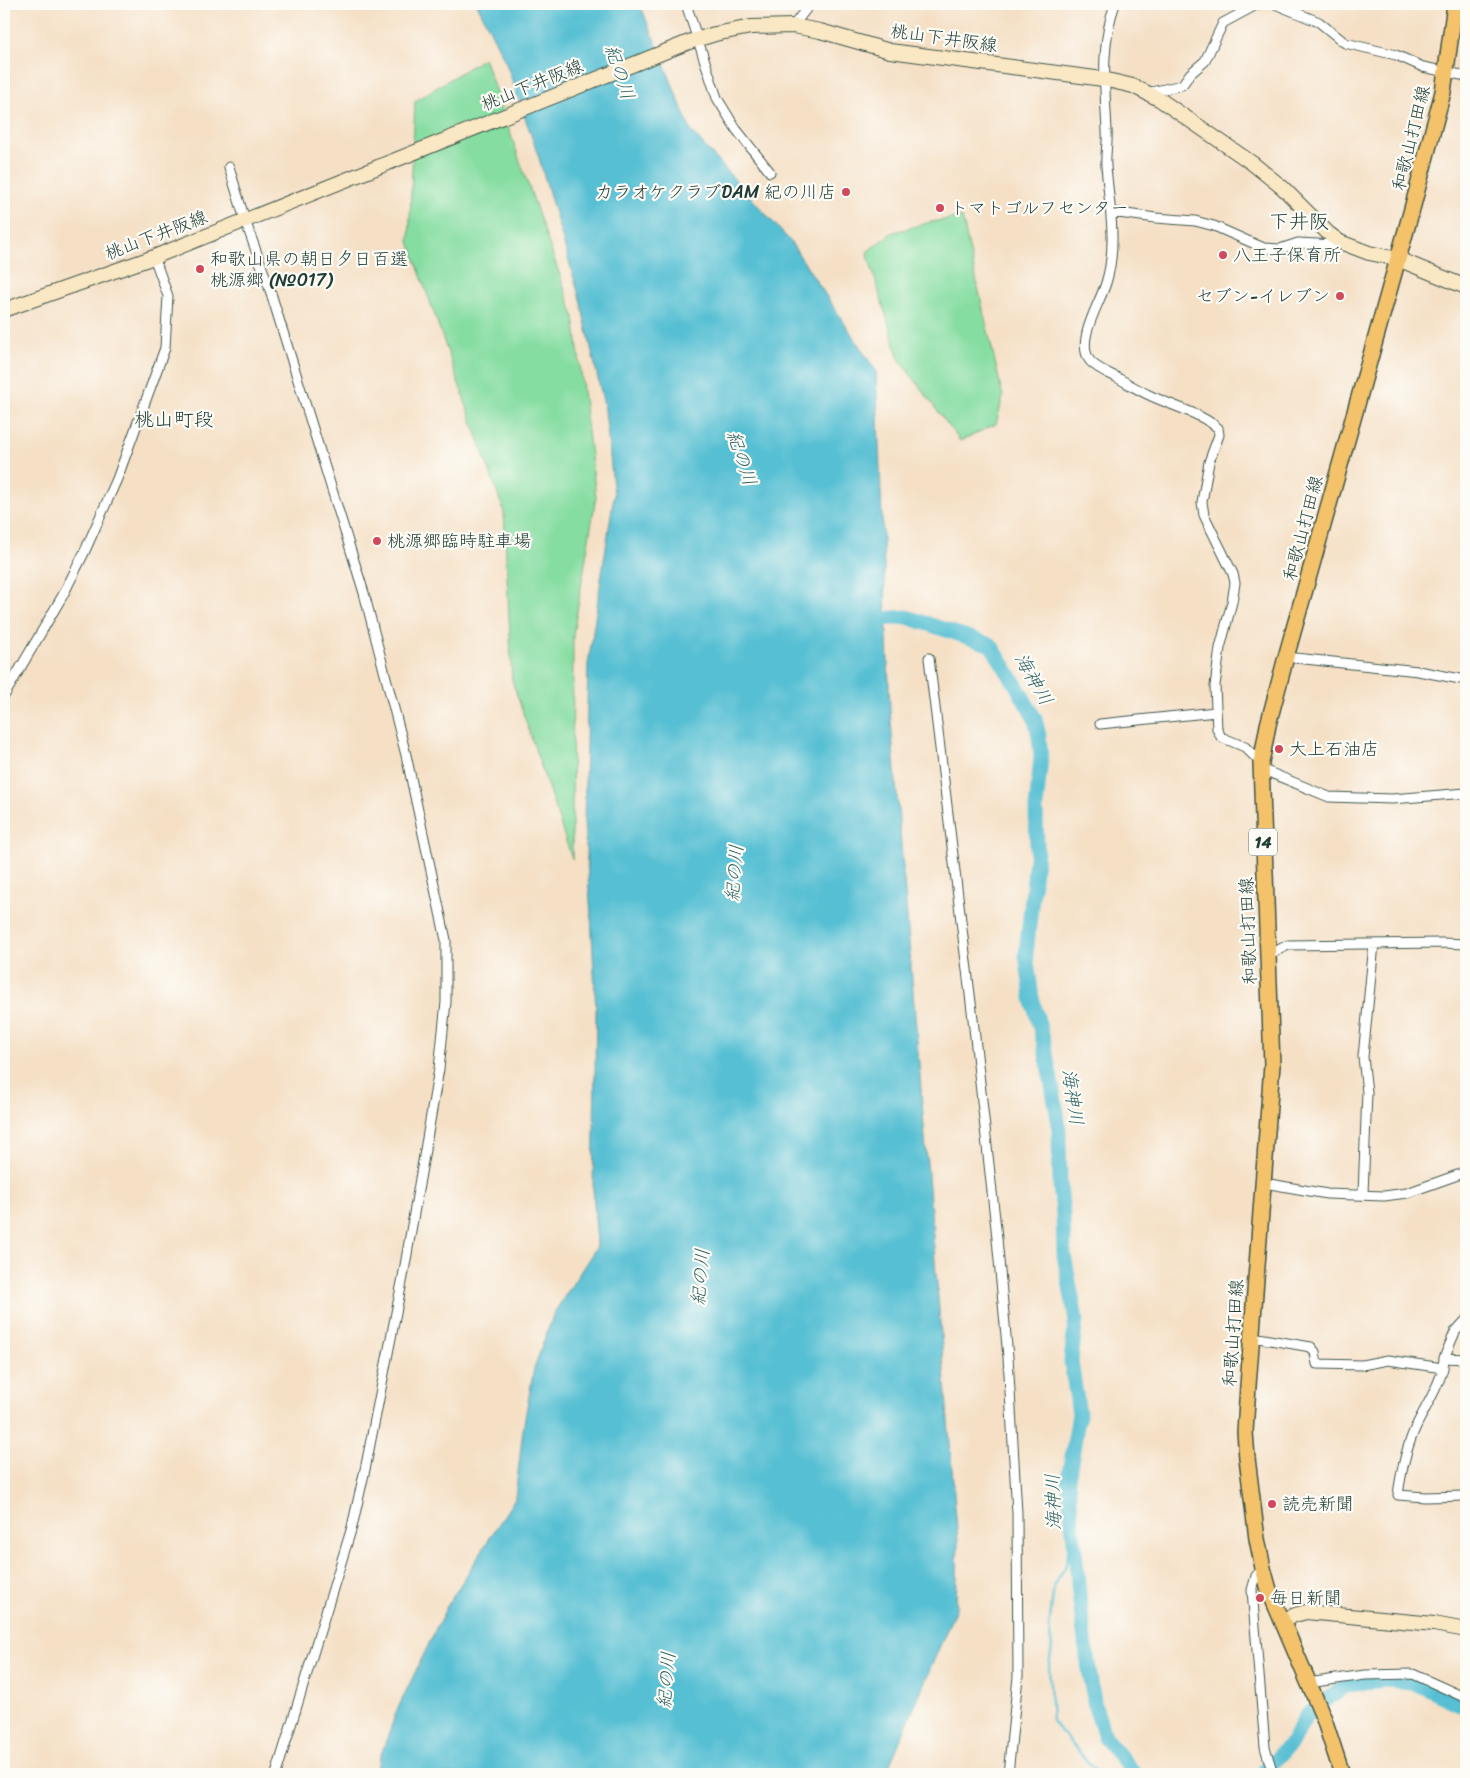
<svg xmlns="http://www.w3.org/2000/svg" width="1470" height="1778" font-family="Sriracha,'Klee One',sans-serif">
	<style>
		.green { fill: #85dda1; stroke: #528d6a }
		.water { fill: #56bfd3; stroke: #3a7e84 }
		.lines { fill: none; stroke-linecap: round; stroke-linejoin: round }
		.stream { stroke: #56bfd3; stroke-width: 2.5 }
		.river { stroke: #56bfd3; stroke-width: 15 }
		.street-casing { stroke: #3f554a; stroke-width: 11 }
		.secondary-casing { stroke: #3f554a; stroke-width: 16 }
		.primary-casing { stroke: #3f554a; stroke-width: 18 }
		.street { stroke: #fff; stroke-width: 9 }
		.secondary { stroke: #fae7c3; stroke-width: 14 }
		.primary { stroke: #f3c26a; stroke-width: 15 }
		.poi-dot { fill: #d1495b; stroke: #fdfcf7; stroke-width: 2 }
		.labels { text-anchor: middle; dominant-baseline: central; stroke-width: 4.5; stroke-linejoin: round; paint-order: stroke }
		.shield { fill: #fdfcf7; stroke: #62766e; stroke-width: 1 }
		.shield-label { font-size: 16px; font-weight: bold; fill: #1f3d34 }
		.street-label { font-size: 18px; fill: #1f3d34; stroke: #fdfcf7 }
		.poi-label { font-size: 18px; fill: #1f3d34; stroke: #fdfcf7; text-anchor: start }
		.water-label { font-size: 19px; font-style: italic; fill: #306464; stroke: #fdfcf7 }
		.quarter-label { font-size: 20px; fill: #1f3d34; stroke: #fdfcf7 }
	</style>
	<rect width="100%" height="100%" fill="#fdfcf7"/>
	<filter id="ink" filterUnits="userSpaceOnUse"><feTurbulence type="fractalNoise" baseFrequency=".02" numOctaves="2"/><feDisplacementMap in="SourceGraphic" scale="10" xChannelSelector="R" yChannelSelector="G"/><feConvolveMatrix kernelMatrix="1 2 1 2 8 2 1 2 1" color-interpolation-filters="sRGB"/></filter>
	<filter id="wash" filterUnits="userSpaceOnUse"><feTurbulence type="fractalNoise" baseFrequency=".0096" numOctaves="4" result="noise"/><feDisplacementMap in="SourceGraphic" scale="20" xChannelSelector="R" yChannelSelector="G"/><feGaussianBlur stdDeviation="1.12" result="paint"/><feColorMatrix in="noise" values="0 0 0 0 0 0 0 0 0 0 0 0 0 0 0 0 0 1.4 0 .05"/><feComposite in="paint" operator="in"/></filter>
	<g filter="url(#wash)">
		<rect width="100%" height="100%" fill="#f5e0c6"/>
		<path class="green" d="M 484,58 L 574,316 L 596,497 L 573,635 L 572,859 L 512,680 L 504,512 L 409,242 L 415,101 Z
			M 962,217 L 1003,397 L 996,424 L 960,441 L 899,359 L 867,252 L 891,233 L 931,222 Z"/>
		<path class="water" d="M 477,4 L 640,4 L 691,131 L 790,241 L 876,371 L 890,709 L 958,1542 L 956,1608 L 886,1774 L 374,1774 L 397,1710 L 447,1606 L 515,1498 L 523,1429 L 534,1368 L 554,1313 L 597,1246 L 593,1189 L 596,1012 L 591,916 L 584,823 L 588,664 L 614,495 L 605,410 L 580,299 L 538,155 L 506,63 Z"/>
		<g class="lines">
			<path class="stream" d="M 1073,1526 L 1065,1568 L 1054,1585 L 1049,1629 L 1052,1646 L 1049,1666 L 1052,1721 L 1098,1774"/>
			<path class="river" d="M 867,620 L 907,617 L 991,645 L 1016,685 L 1035,719 L 1039,736 L 1041,757 L 1036,808 L 1037,851 L 1026,954 L 1032,998 L 1044,1043 L 1057,1113 L 1059,1131 L 1060,1185 L 1063,1214 L 1064,1255 L 1076,1319 L 1071,1361 L 1079,1414 L 1068,1480 L 1080,1603 L 1089,1670 L 1095,1707 L 1106,1739 L 1135,1774
				M 1262,1774 L 1292,1742 L 1306,1716 L 1343,1687 L 1365,1682 L 1386,1680 L 1412,1682 L 1466,1707"/>
		</g>
	</g>
	<g filter="url(#ink)">
		<g class="lines">
			<defs>
				<path id="street" d="M 686,4 L 717,98 L 736,129 L 770,172
					M 1115,4 C 1100,46 1105,88 1107,131 C 1108,143 1105,154 1106,166 C 1109,204 1118,245 1106,283 C 1100,303 1075,341 1090,361 C 1096,368 1108,373 1116,377 C 1127,383 1138,390 1149,395 C 1172,406 1198,412 1218,428 L 1219,435 L 1209,462 L 1202,502 L 1204,515 L 1233,574 L 1235,583 L 1232,602 L 1220,648 L 1215,686 L 1217,729 L 1221,737 L 1245,747 L 1261,763
					M 1275,4 L 1319,22 L 1345,43 L 1396,55 L 1423,67 L 1466,76
					M 793,26 L 810,4
					M 1147,93 L 1182,85 L 1190,74 L 1205,61 L 1223,23 L 1258,4
					M 229,167 L 245,220 L 270,290 L 364,593 L 406,755 L 446,940 L 446,1002 L 439,1069 L 403,1277 L 366,1465 L 352,1527 L 276,1774
					M 1111,212 L 1156,218 L 1195,221 L 1214,226 L 1264,248 L 1280,249 L 1298,243 L 1335,245 L 1340,242
					M 1286,657 L 1418,671 L 1466,680
					M 929,658 L 973,1019 L 996,1228 L 1008,1357 L 1017,1513 L 1018,1677 L 1008,1774
					M 4,696 L 63,595 L 84,553 L 117,479 L 165,348 L 168,296 L 154,257
					M 1100,724 L 1216,712
					M 1261,769 L 1329,797 L 1392,799 L 1466,793
					M 1268,955 L 1288,945 L 1442,943 L 1466,944
					M 1264,1183 L 1327,1194 L 1384,1196 L 1407,1193 L 1466,1172
					M 1363,1194 L 1367,1092 L 1363,1057 L 1374,944
					M 1252,1337 L 1311,1347 L 1315,1352 L 1317,1364 L 1362,1365 L 1388,1360 L 1443,1368 L 1444,1358 L 1466,1359
					M 1444,1358 L 1455,1332 L 1466,1320
					M 1443,1368 C 1438,1390 1423,1410 1414,1431 C 1405,1452 1401,1473 1398,1495 L 1425,1497 L 1466,1496
					M 1263,1568 L 1256,1576 L 1252,1590 L 1265,1747 L 1273,1774
					M 1308,1683 L 1365,1675 L 1413,1674 L 1466,1698"/>
				<path id="secondary" d="M 4,310 L 154,257 L 689,42 L 715,34 L 751,27 L 793,26 L 820,31 L 890,51 L 1103,79 L 1133,86 L 1159,99 L 1252,163 L 1283,188 L 1328,233 L 1340,242 L 1369,253 L 1398,259 L 1466,287
					M 1282,1621 L 1295,1615 L 1306,1612 L 1434,1624 L 1466,1630"/>
				<path id="primary" d="M 1342,1774 L 1324,1719 L 1269,1590 L 1263,1568 L 1257,1539 L 1247,1458 L 1245,1432 L 1248,1386 L 1272,1065 L 1261,763 L 1268,725 L 1286,657 L 1412,209 L 1443,92 L 1455,4"/>
			</defs>
			<use href="#street" class="street-casing"/>
			<use href="#secondary" class="secondary-casing"/>
			<use href="#primary" class="primary-casing"/>
			<use href="#street" class="street"/>
			<use href="#secondary" class="secondary"/>
			<use href="#primary" class="primary"/>
		</g>
	</g>
	<g class="poi-dot">
		<circle cx="846" cy="192" r="5"/>
		<circle cx="940" cy="208" r="5"/>
		<circle cx="1223" cy="255" r="5"/>
		<circle cx="200" cy="269" r="5"/>
		<circle cx="1340" cy="296" r="5"/>
		<circle cx="377" cy="541" r="5"/>
		<circle cx="1279" cy="749" r="5"/>
		<circle cx="1272" cy="1504" r="5"/>
		<circle cx="1260" cy="1598" r="5"/>
	</g>
	<g class="labels">
		<rect class="shield" x="1249" y="828.5" width="28" height="27" rx="4"/>
		<g class="shield-label">
			<text x="1263" y="842">14</text>
		</g>
		<g class="street-label">
			<text transform="translate(944 38) rotate(8)">桃山下井阪線</text>
			<text transform="translate(532 85) rotate(-22)">桃山下井阪線</text>
			<text transform="translate(1411 138) rotate(-76)">和歌山打田線</text>
			<text transform="translate(156 235) rotate(-21)">桃山下井阪線</text>
			<text transform="translate(1303 528) rotate(-75)">和歌山打田線</text>
			<text transform="translate(1248 931) rotate(-92)">和歌山打田線</text>
			<text transform="translate(1233 1333) rotate(-86)">和歌山打田線</text>
		</g>
		<g class="poi-label">
			<text x="836" y="192" text-anchor="end">カラオケクラブDAM 紀の川店</text>
			<text x="950" y="208">トマトゴルフセンター</text>
			<text x="1233" y="255">八王子保育所</text>
			<text x="210" y="259">和歌山県の朝日夕日百選<tspan x="210" dy="21">桃源郷 (№017)</tspan></text>
			<text x="1330" y="296" text-anchor="end">セブン-イレブン</text>
			<text x="387" y="541">桃源郷臨時駐車場</text>
			<text x="1289" y="749">大上石油店</text>
			<text x="1282" y="1504">読売新聞</text>
			<text x="1270" y="1598">毎日新聞</text>
		</g>
		<g class="water-label">
			<text transform="translate(620 72) rotate(72)">紀の川</text>
			<text transform="translate(742 458) rotate(72)">紀の川</text>
			<text transform="translate(1034 679) rotate(60)">海神川</text>
			<text transform="translate(734 873) rotate(-85)">紀の川</text>
			<text transform="translate(1073 1097) rotate(82)">海神川</text>
			<text transform="translate(700 1277) rotate(-85)">紀の川</text>
			<text transform="translate(1053 1502) rotate(-92)">海神川</text>
			<text transform="translate(666 1680) rotate(-85)">紀の川</text>
		</g>
		<g class="quarter-label">
			<text x="1299" y="221">下井阪</text>
			<text x="174" y="419">桃山町段</text>
		</g>
	</g>
	<rect width="1470" height="1778" fill="none" stroke="#fdfcf7" stroke-width="20"/>
</svg>
